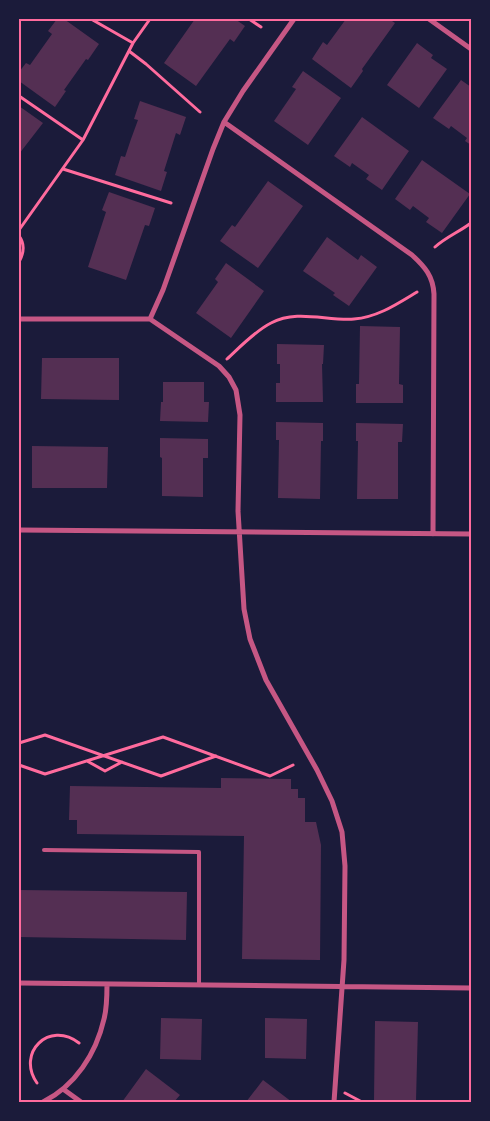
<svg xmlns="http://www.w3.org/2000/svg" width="490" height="1121" font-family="'Work Sans',sans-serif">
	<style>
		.building { fill: #542f53 }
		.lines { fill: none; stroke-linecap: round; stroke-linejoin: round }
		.path { stroke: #ff6b9d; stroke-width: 3 }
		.service { stroke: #c65784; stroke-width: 4 }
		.minor { stroke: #c65784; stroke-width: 5 }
		.neatline { fill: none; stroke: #ff6b9d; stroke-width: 2 }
	</style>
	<rect width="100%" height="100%" fill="#1b1b3a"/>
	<path class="building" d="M 57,19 L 64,19 L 99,44 L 88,60 L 86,59 L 64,90 L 66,91 L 55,107 L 19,81 L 19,72 L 26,63 L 30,65 L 52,34 L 48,31 Z
		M 195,19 L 235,19 L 245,26 L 234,42 L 230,39 L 196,86 L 164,63 Z
		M 346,19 L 389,19 L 395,23 L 362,69 L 363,71 L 351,88 L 312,59 L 323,42 L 327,45 Z
		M 417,43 L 433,55 L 431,58 L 447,69 L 419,108 L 387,85 Z
		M 303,71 L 341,98 L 308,145 L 274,121 L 296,89 L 292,87 Z
		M 461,80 L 471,87 L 471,145 L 465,141 L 467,138 L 451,126 L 449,129 L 433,118 Z
		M 140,101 L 186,117 L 180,135 L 176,133 L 164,171 L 167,172 L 161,191 L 115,175 L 121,156 L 125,157 L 131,139 L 138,120 L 134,119 Z
		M 19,106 L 43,123 L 19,154 Z
		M 362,117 L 409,151 L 382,190 L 366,179 L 369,175 L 352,163 L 350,167 L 334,156 Z
		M 422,160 L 470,194 L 442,233 L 426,222 L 429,218 L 413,206 L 410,210 L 395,199 Z
		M 268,181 L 303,206 L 258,268 L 220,241 L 232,225 L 235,227 Z
		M 109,192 L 155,208 L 149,226 L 145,225 L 126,280 L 88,267 L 106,212 L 102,210 Z
		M 327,237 L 358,260 L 361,255 L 377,267 L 349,306 L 333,295 L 335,293 L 303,271 Z
		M 226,263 L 264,291 L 231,338 L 196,313 L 218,282 L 215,279 Z
		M 360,326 L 400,327 L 399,384 L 403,385 L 403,403 L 356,403 L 356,384 L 359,384 Z
		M 277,344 L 324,345 L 323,364 L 322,364 L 323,402 L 276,402 L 276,383 L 280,383 L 280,364 L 277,364 Z
		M 42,358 L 119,358 L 119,400 L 41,399 Z
		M 163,382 L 204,382 L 204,402 L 209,402 L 208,422 L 160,421 L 161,402 L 163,402 Z
		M 276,422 L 323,423 L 323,441 L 321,441 L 320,499 L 278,498 L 279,440 L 276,440 Z
		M 356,423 L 403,424 L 402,442 L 398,442 L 398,499 L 357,499 L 358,441 L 356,441 Z
		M 469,424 L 471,424 L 471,443 L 469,443 Z
		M 160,438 L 208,439 L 208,458 L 203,458 L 203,497 L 162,496 L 162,458 L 160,457 Z
		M 32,446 L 108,447 L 107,488 L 32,488 Z
		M 221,778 L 291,779 L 291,789 L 298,789 L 298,798 L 305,798 L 305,822 L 316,822 L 321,845 L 320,960 L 242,959 L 244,836 L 77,834 L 77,820 L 69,820 L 70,786 L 221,788 Z
		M 19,890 L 187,892 L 186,940 L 19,937 Z
		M 161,1018 L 202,1019 L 201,1060 L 160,1059 Z
		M 265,1018 L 307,1019 L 306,1059 L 265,1058 Z
		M 375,1021 L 418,1022 L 416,1101 L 374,1100 Z
		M 146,1069 L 180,1095 L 174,1102 L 122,1102 Z
		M 263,1080 L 292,1102 L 246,1102 Z"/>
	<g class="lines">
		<path class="path" d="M 91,19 L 133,43
			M 249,19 L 261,27
			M 129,51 L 146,64 L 200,112
			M 19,96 L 83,140
			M 63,169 L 171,203
			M 19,230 L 83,140 L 133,43 L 150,19
			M 19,236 C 25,244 24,253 19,262
			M 435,247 C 446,237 459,232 471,223
			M 227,359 C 240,347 255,331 271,323 C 297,309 326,321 354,319 C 378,317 397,304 417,292
			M 19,743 L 45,735 L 161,776 L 216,756
			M 87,761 L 105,771 L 122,762
			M 19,765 L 45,774 L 163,737 L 270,776 L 293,765
			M 37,1083 C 16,1053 49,1020 79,1043
			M 345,1093 L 362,1102"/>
		<path class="service" d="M 44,850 L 199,852 L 199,985"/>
		<path class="minor" d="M 429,19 L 471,49
			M 224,122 L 412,255 C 425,267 433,276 434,294 L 433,534
			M 19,319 L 150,319
			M 150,319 L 219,366 L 229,377 L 236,390 L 240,415 L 238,511 L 244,609 L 250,639 L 266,680 L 317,770 L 332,801 L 342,832 L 345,866 L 344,960 L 334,1102
			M 150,319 L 163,290 L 213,149 L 224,122 L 243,91 L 294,19
			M 19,530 L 471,534
			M 19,983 L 471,988
			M 63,1089 L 81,1102
			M 43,1102 C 75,1086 96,1054 104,1019 C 107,1008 107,996 107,984"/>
	</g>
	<rect width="490" height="1121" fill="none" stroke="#1b1b3a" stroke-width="40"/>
	<rect x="20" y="20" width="450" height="1081" class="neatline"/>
</svg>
